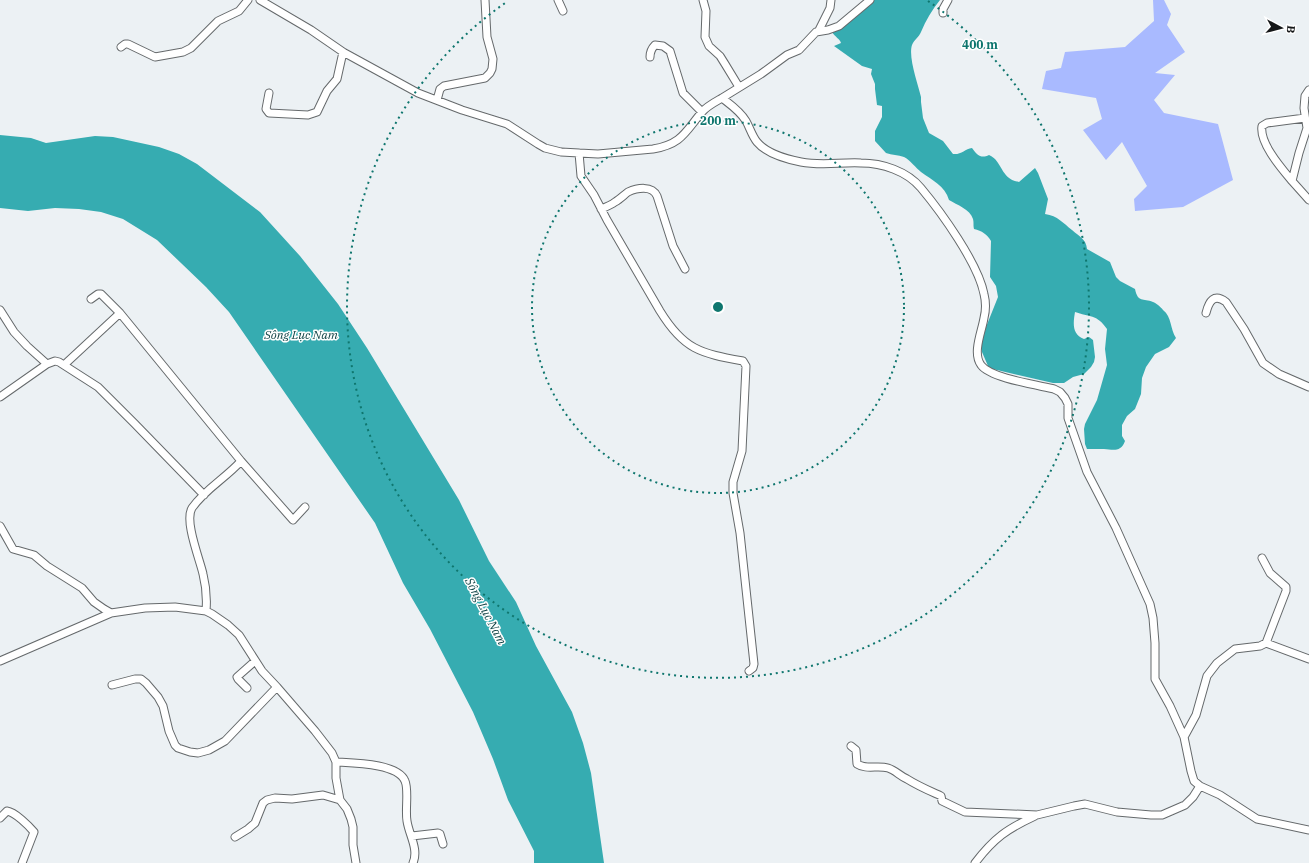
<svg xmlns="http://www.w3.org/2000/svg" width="1309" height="863" font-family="'IBM Plex Serif',serif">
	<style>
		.green { fill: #a9baff }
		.water { fill: #36acb1 }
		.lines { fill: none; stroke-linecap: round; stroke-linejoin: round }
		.minor-casing { stroke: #65696b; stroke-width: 9 }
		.minor { stroke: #fff; stroke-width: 7 }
		.ring { fill: none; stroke: #0f766e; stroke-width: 2; stroke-dasharray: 2 4 }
		.labels { text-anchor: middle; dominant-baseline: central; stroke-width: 3; stroke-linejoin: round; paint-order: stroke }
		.water-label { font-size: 12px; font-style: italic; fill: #104446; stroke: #fff }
		.centre { fill: #0f766e; stroke: #fff; stroke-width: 2 }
		.ring-label { font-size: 12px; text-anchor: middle; font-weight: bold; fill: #0f766e; stroke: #fff; stroke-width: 3; stroke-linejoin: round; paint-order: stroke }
	</style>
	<rect width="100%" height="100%" fill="#ecf1f4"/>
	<path class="green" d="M 1153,0 L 1164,0 L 1171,14 L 1167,25 L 1185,52 L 1155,73 L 1175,75 L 1154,100 L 1164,113 L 1218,124 L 1233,180 L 1183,207 L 1135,211 L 1134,199 L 1147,186 L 1122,142 L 1106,160 L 1083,130 L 1102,119 L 1096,98 L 1042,89 L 1046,71 L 1061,68 L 1065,52 L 1125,47 L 1154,21 Z"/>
	<path class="water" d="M 871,0 L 940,0 C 932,10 926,20 921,32 C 919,37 914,40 912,45 C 908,57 918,84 921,97 L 921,102 L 923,118 L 929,133 L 943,141 L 953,154 C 961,155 965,149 972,148 C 977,155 981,159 989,155 C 1003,161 1000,179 1019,182 L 1035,168 L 1038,173 L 1048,199 L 1045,214 C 1058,216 1063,223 1072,230 C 1080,237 1086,239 1087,249 L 1110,262 L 1116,277 L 1120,281 L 1135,289 C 1138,303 1143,298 1153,302 C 1156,303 1161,307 1163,310 C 1172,317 1170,329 1176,338 L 1169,347 L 1155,354 L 1146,367 L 1142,378 L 1141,394 L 1135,409 L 1127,416 L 1122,425 L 1122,436 L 1125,441 C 1121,452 1114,450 1104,449 C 1098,449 1092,449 1087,449 L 1085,444 L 1084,429 L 1085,424 L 1097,400 L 1107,365 L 1105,349 L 1107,329 C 1097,314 1089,317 1075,312 C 1073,324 1072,334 1084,339 L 1089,337 L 1093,340 L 1095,357 L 1094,362 L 1091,367 L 1084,374 L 1073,377 L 1064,383 L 1053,383 L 997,370 L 992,369 L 988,366 L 982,352 L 981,347 L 986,327 L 998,297 L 996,286 L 990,277 L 991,241 C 987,234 982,231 974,229 C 973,225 974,223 973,219 C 970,209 957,205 949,200 C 945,186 932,180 921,172 C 916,168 910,160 904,157 C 898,155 892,155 886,153 L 875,141 L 875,131 L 882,117 L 882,106 L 877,105 L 875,89 L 875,84 L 871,74 L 872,69 L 862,66 L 834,46 L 841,43 C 840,39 835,37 832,32 Z
		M 0,135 L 31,138 L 46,143 L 95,136 L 113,137 L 159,147 L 179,154 L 197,164 L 260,212 L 300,256 L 338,304 L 367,348 L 459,500 L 489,561 L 516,602 L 536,646 L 572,712 L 583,743 L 591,773 L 604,863 L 534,863 L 534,851 L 508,800 L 493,759 L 473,712 L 430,629 L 403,583 L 375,523 L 229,312 L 206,287 L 157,240 L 123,219 L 101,212 L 79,209 L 55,208 L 28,211 L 0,208 Z"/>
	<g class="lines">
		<defs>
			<path id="minor" d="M 260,0 L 311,30 L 343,52 L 418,93 L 462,110 L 507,124 L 538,144 L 545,148 L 561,152 L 579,153
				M 558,0 L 563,11
				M 703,0 L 706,11 L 705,37 L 709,46 L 720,56 L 725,64 L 739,87
				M 943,13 L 943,9 L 948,0
				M 819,30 L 830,8 L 831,0
				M 121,47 L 125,44 L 128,44 L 155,57 L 183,52 L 191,48 L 218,21 L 239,11 L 248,0
				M 650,57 C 650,52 651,49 655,45 L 663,46 L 670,51 L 683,93 L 702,112
				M 1309,90 L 1305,96 L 1304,108 L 1307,128 L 1299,153 L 1292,181 L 1309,200
				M 269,93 L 266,109 L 269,113 L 308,115 L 317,112 L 327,91 L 337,79 L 343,52
				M 722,98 L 761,74 L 787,55 L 799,50 L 816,32 L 828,30 L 839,26 L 870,0
				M 437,100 L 440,89 L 444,86 L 485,78 L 490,73 L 492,69 L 493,59 L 487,37 L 485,0
				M 1292,181 C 1282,169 1259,143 1262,126 L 1267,123 L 1305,118
				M 601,209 C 606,207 611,205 615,202 C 620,199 624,195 628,192 C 637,188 652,185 657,196 L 673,246 L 685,269
				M 91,299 L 98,294 L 101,294 L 120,313 L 241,461 L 293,520 L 305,507
				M 0,310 L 14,332 L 27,346 L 47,364 L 55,361 L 59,362 L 98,387 L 135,424 L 204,495
				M 1206,313 C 1209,301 1214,293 1226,302 L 1244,329 L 1263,363 L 1279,374 L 1309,387
				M 64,365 L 120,313
				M 0,397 L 47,364
				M 0,526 L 13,549 L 34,555 L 47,566 L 82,588 L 94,602 L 104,609 L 111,613
				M 206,611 C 207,599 206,586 203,574 C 200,560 184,521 192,508 C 205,489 226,478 241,461
				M 1266,643 L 1309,659
				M 0,661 L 111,613 L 145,608 L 175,607 L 206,611 L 212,614 L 228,625 L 239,635 L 262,671 L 277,687 L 315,731 L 332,753 L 336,762 L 336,778 L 340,800 L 347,809 L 351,819 L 353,827 L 353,845 L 356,863
				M 749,671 L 753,668 L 754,664 L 740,533 L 733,493 L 733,482 L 742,451 L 746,366 L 743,361 C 700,353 684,350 660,311 L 607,220 L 594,195 L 581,176 L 579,153 L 598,154 L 653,149 C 682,144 685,132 702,112 C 707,106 715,102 722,98 C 731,105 740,111 746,121 C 750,128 752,136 757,142 C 767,154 786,159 801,162 C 821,166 841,162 861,163 C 882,163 907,171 921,188 C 941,212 978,263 984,294 C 986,302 986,310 984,318 C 982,331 972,353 981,365 C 990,378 1037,385 1054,389 L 1060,392 L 1065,398 L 1068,404 L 1068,418 L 1087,472 L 1116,528 L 1150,604 L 1153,618 L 1155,643 L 1155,679 L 1170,706 L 1184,737 L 1191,771 L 1194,781 L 1200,786 L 1220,795 L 1257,819 L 1309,830
				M 112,685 L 135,679 L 141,679 L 146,683 L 158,697 L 163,706 L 169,731 L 175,745 L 178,748 L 190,752 L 198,753 L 209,750 L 225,741 L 277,687
				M 247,688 L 238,679 L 237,677 L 255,661
				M 1184,737 L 1196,715 L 1207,676 L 1217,663 L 1235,649 L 1260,646 L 1266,643 L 1286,591 L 1286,587 L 1270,573 L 1262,558
				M 851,746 L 856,750 L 857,764 C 866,770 878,765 888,768 C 895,770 900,776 907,779 C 918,786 930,791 941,796 L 942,801 L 965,812 L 1037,815 L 1074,806 L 1085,804 L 1117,812 L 1151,815 L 1162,815 L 1185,805 L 1193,797 L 1200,786
				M 336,762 C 352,763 398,763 405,781 C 409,790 405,810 407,821 C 409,835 419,849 413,863
				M 0,818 L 7,811 C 15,812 29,826 34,832 L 22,863
				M 412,836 L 438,833 L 440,834 L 443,844
				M 235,837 L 248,829 L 255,823 L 263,803 L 267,800 L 275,798 L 292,799 L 323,795 L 340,800
				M 975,863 C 994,838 1007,829 1035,816"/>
		</defs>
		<use href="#minor" class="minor-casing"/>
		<use href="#minor" class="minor"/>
	</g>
	<g class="ring">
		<circle cx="718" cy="307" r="186"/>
		<path d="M928 1A371 371 0 1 1 508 1"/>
	</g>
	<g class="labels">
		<g class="water-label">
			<text x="301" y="334">Sông Lục Nam</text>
			<text transform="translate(486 611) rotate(62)">Sông Lục Nam</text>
		</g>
	</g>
	<circle cx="718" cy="307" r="6" class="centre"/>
	<g class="ring-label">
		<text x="980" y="49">400 m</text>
		<text x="718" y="125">200 m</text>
	</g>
	<g transform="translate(1281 28) rotate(97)" stroke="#ffffff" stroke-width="3" paint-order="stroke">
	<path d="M0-3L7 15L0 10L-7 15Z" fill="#151718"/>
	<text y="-6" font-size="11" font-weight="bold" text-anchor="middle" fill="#151718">B</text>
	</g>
</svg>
